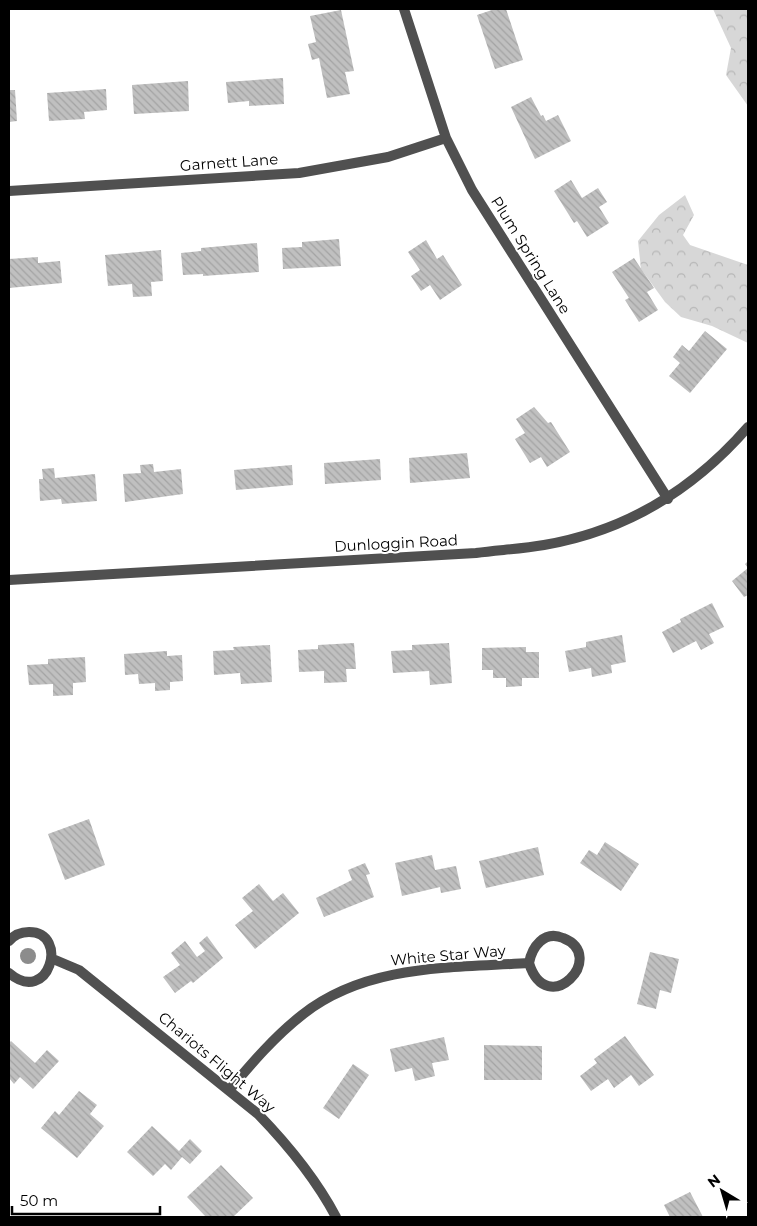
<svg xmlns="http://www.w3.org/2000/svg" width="757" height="1226" font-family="Montserrat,sans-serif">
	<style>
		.forest { fill: url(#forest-crowns) }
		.building { fill: url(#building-back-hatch) }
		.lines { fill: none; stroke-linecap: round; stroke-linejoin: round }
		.street { stroke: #505050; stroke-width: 10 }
		.tree { fill: #8c8c8c }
		.labels { text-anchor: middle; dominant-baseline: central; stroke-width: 4; stroke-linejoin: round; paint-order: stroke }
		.street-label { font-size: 15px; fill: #000; stroke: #fff }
	</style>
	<defs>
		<pattern id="forest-crowns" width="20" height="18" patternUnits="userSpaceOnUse" patternTransform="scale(1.25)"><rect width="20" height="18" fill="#d7d7d7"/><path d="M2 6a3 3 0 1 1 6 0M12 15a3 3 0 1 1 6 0" fill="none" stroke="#b7b7b7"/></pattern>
		<pattern id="building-back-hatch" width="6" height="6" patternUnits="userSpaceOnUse" patternTransform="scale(1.25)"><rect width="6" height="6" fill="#c0c0c0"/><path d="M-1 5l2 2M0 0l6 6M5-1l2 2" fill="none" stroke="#a3a3a3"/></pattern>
	</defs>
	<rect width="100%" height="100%" fill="#fff"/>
	<path class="forest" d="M 713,9 L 748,9 L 748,106 L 726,75 L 731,48 Z
		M 685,195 L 694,215 L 683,235 L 690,245 L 748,265 L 748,343 L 712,326 L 681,317 L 665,302 L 641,269 L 638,241 L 659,215 Z"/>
	<path class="building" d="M 495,9 L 506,9 L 523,60 L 495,69 L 477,15 Z
		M 341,10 L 354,71 L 345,72 L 350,94 L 327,98 L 319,58 L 312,60 L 308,44 L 316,42 L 310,16 Z
		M 283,78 L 284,104 L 249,106 L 249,101 L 228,103 L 226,82 Z
		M 188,81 L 189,111 L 134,114 L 132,85 Z
		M 106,89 L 107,110 L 84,112 L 85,119 L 49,121 L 47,93 Z
		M 9,90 L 15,90 L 17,121 L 9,122 Z
		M 531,97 L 541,116 L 543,115 L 546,121 L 558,115 L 571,141 L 535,159 L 511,107 Z
		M 571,180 L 582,198 L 598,188 L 607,202 L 599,207 L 609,223 L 587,237 L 577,221 L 574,223 L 554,191 Z
		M 339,239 L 341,266 L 283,269 L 282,248 L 302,247 L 302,242 Z
		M 426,240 L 437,259 L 443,255 L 462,285 L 440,300 L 430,285 L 421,291 L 411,276 L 420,270 L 408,252 Z
		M 257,243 L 259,272 L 203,276 L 203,274 L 183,275 L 181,253 L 201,251 L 201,248 Z
		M 161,250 L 163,281 L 151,282 L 152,296 L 133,297 L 132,284 L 108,286 L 105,255 Z
		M 38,257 L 38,263 L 60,261 L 62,283 L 9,288 L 9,259 Z
		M 634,258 L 654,288 L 647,292 L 658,310 L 639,322 L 625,300 L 629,298 L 612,272 Z
		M 705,331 L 727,349 L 690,393 L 669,376 L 680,363 L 673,357 L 682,345 L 689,351 Z
		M 534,407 L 548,423 L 551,422 L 570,452 L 547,467 L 541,457 L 530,463 L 515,439 L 525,433 L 516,419 Z
		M 467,453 L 470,478 L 410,483 L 409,458 Z
		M 380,459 L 381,480 L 325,484 L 324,463 Z
		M 153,464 L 154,472 L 181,469 L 183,494 L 125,502 L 123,474 L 141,473 L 140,465 Z
		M 292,465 L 293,485 L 236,490 L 234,470 Z
		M 54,468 L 55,478 L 95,474 L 97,501 L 62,504 L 61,499 L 40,501 L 39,479 L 43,479 L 42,469 Z
		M 748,561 L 748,595 L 744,597 L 732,581 L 748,568 L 745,564 Z
		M 712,603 L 724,627 L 709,634 L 714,643 L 701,650 L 696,641 L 673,653 L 662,632 L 681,622 L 680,619 Z
		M 622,635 L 626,662 L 611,665 L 612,673 L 592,677 L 591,668 L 569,672 L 565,651 L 586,647 L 586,642 Z
		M 354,643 L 356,669 L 346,669 L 347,682 L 324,683 L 324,671 L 299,672 L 298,650 L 318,649 L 318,645 Z
		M 449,643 L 452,683 L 430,685 L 429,671 L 393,673 L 391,651 L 412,650 L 412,645 Z
		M 270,645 L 272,682 L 241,684 L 240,673 L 214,675 L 213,651 L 234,650 L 233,647 Z
		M 526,647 L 526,652 L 539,652 L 539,678 L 522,678 L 522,686 L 506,687 L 506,678 L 493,678 L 493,670 L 482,670 L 482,648 Z
		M 167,651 L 167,656 L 182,655 L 183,681 L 170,682 L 170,690 L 155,691 L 155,683 L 139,684 L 138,674 L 125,675 L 124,654 Z
		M 85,657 L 86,682 L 73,683 L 73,695 L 53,696 L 53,684 L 29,685 L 27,665 L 48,664 L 48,659 Z
		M 89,819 L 105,865 L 65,880 L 48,834 Z
		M 605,842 L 639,864 L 621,891 L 580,863 L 589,850 L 597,855 Z
		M 538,847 L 544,875 L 486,888 L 479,861 Z
		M 432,855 L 435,870 L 456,866 L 461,889 L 441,893 L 440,887 L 402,896 L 395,863 Z
		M 365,863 L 370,874 L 366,875 L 374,897 L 324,917 L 316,898 L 352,880 L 348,870 Z
		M 259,884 L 273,901 L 283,893 L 299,913 L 255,949 L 235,925 L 253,911 L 242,898 Z
		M 207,936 L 223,958 L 193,983 L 191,981 L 175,993 L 163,977 L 180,965 L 171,953 L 185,941 L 197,957 L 205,951 L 199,943 Z
		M 650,952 L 679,959 L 671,993 L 660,990 L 656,1009 L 637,1004 Z
		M 625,1036 L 654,1075 L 639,1086 L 631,1075 L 614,1088 L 608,1079 L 591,1091 L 580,1076 L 597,1063 L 594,1059 Z
		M 444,1037 L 449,1060 L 432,1063 L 435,1076 L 415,1081 L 412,1068 L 395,1072 L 390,1049 Z
		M 11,1041 L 35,1063 L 47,1050 L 59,1061 L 33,1089 L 20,1077 L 14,1084 L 9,1078 L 9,1043 Z
		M 484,1045 L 542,1046 L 542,1080 L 484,1080 Z
		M 353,1064 L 369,1075 L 339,1119 L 323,1108 Z
		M 79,1091 L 97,1105 L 90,1114 L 104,1126 L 77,1158 L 41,1128 L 55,1111 L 59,1115 Z
		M 152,1126 L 179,1151 L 190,1139 L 202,1151 L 190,1164 L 182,1157 L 171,1170 L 165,1164 L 153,1176 L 127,1152 Z
		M 221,1165 L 253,1198 L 233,1217 L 206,1217 L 187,1197 Z
		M 690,1192 L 703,1217 L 670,1217 L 664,1205 Z"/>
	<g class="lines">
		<path class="street" d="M 404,9 L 446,138 L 472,190 L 668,499
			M 9,191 L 299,173 L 388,157 L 446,138
			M 9,580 L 476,553 C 498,550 521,549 544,545 C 626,531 694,489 748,427
			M 9,941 C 14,935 20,932 29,932 C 70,932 49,1007 9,973
			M 53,959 L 79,970 L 258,1114 C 288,1145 316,1179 336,1217
			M 230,1089 C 252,1063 275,1036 302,1015 C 366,964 451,968 529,963 C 532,947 544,930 563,938 C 609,956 547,1021 529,963"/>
	</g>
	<circle class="tree" cx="28" cy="956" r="8"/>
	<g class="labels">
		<g class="street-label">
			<text transform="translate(229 162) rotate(-4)">Garnett Lane</text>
			<text transform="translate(531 255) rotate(58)">Plum Spring Lane</text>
			<text transform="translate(396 543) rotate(-3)">Dunloggin Road</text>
			<text transform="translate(448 955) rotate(-5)">White Star Way</text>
			<text transform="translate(217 1062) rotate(40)">Chariots Flight Way</text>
		</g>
	</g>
	<rect width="757" height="1226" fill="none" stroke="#000000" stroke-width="20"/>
	<g transform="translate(722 1191) rotate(322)" stroke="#ffffff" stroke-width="4" paint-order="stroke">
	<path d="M0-4L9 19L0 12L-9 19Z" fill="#000000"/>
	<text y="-8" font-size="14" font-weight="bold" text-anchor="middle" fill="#000000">N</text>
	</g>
	<path d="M12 1206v8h148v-8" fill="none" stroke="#000000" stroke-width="2.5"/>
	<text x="20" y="1206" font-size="15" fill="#000000" stroke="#ffffff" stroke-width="4" paint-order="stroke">50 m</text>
</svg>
